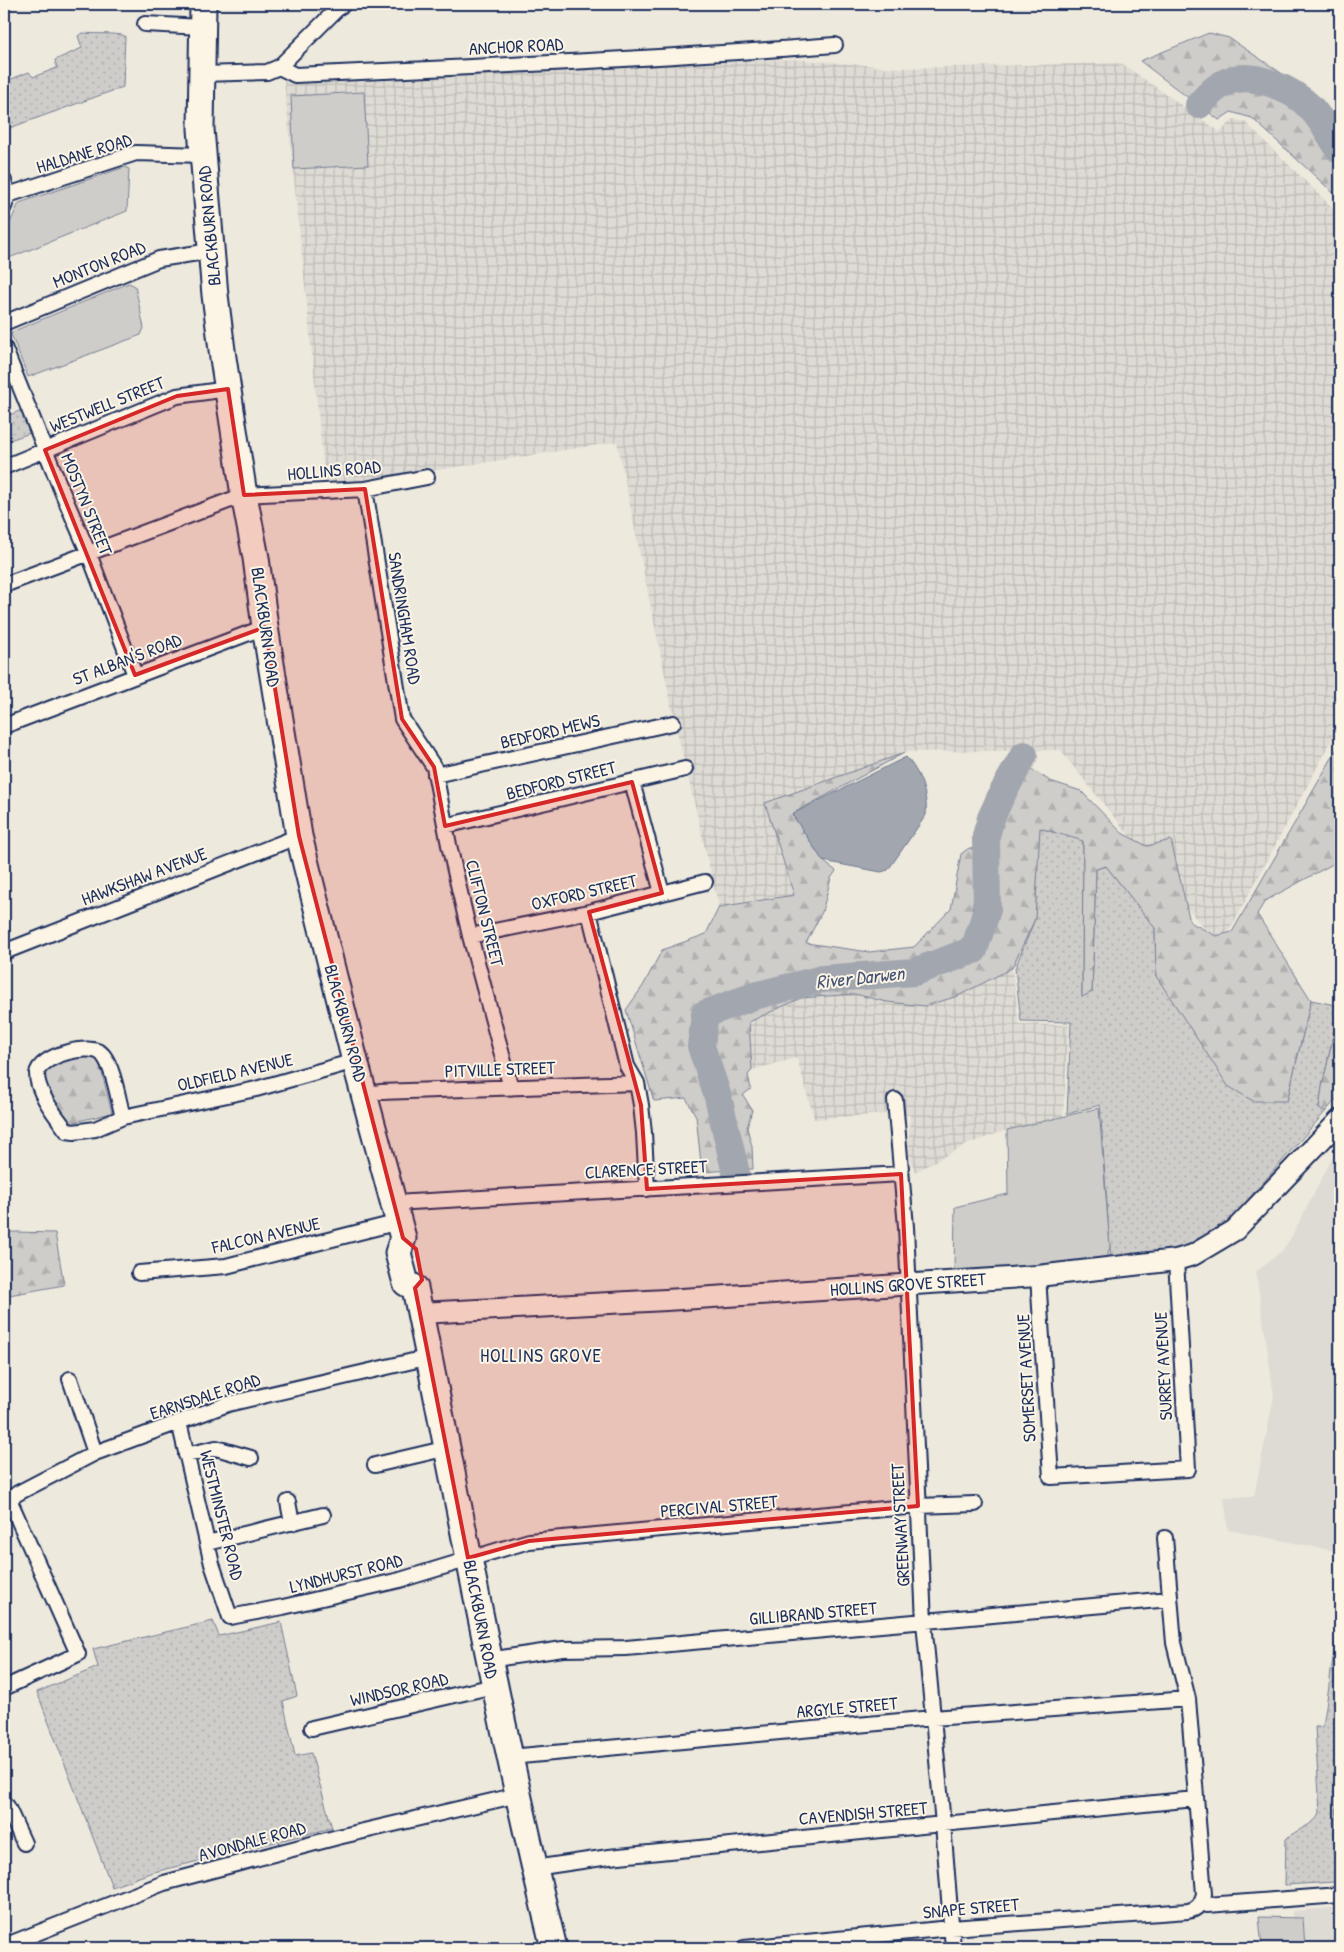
<svg xmlns="http://www.w3.org/2000/svg" width="1344" height="1952" font-family="'Patrick Hand',sans-serif">
	<style>
		.built { fill: #dedbd4 }
		.industrial { fill: url(#industrial-grid) }
		.grass { fill: url(#grass-dots); stroke: #757e94 }
		.forest { fill: url(#forest-firs); stroke: #757e94 }
		.green { fill: #cfcdca; stroke: #757e94 }
		.water { fill: #a2a7af; stroke: #6c778f }
		.lines { fill: none; stroke-linecap: round; stroke-linejoin: round }
		.river { stroke: #a2a7af; stroke-width: 28 }
		.street-casing { stroke: #1b2f5e; stroke-width: 18 }
		.secondary-casing { stroke: #1b2f5e; stroke-width: 24 }
		.highway-casing { stroke: #1b2f5e; stroke-width: 29 }
		.street { stroke: #fcf5e5; stroke-width: 14 }
		.secondary { stroke: #fcf5e5; stroke-width: 20 }
		.highway { stroke: #fcf5e5; stroke-width: 25 }
		.marked { fill: #d62828; fill-opacity: 0.2; stroke: #d62828; stroke-width: 4; stroke-linejoin: round }
		.labels { text-anchor: middle; dominant-baseline: central; stroke-width: 4; stroke-linejoin: round; paint-order: stroke }
		.street-label { font-size: 18px; fill: #1b2f5e; stroke: #fcf5e5 }
		.water-label { font-size: 19px; font-style: italic; fill: #445376; stroke: #fcf5e5 }
		.neighbourhood-label { font-size: 19px; letter-spacing: 1px; fill: #1b2f5e; stroke: #fcf5e5 }
	</style>
	<defs>
		<pattern id="industrial-grid" width="8" height="8" patternUnits="userSpaceOnUse" patternTransform="scale(1.25)"><rect width="8" height="8" fill="#dedbd4"/><path d="M0 4h8M4 0v8" fill="none" stroke="#bebcb8"/></pattern>
		<pattern id="grass-dots" width="8" height="8" patternUnits="userSpaceOnUse" patternTransform="scale(1.25)"><rect width="8" height="8" fill="#cfcdca"/><path d="M2 2h.1M6 6h.1" fill="none" stroke="#b1b0b0" stroke-width="1.8" stroke-linecap="round"/></pattern>
		<pattern id="forest-firs" width="22" height="20" patternUnits="userSpaceOnUse" patternTransform="scale(1.25)"><rect width="22" height="20" fill="#cfcdca"/><path d="M5 1l3.5 6h-7zM16 11l3.5 6h-7z" fill="#b1b0b0"/></pattern>
	</defs>
	<rect width="100%" height="100%" fill="#eee9dd"/>
	<filter id="ink" filterUnits="userSpaceOnUse"><feTurbulence type="fractalNoise" baseFrequency=".02" numOctaves="2"/><feDisplacementMap in="SourceGraphic" scale="10" xChannelSelector="R" yChannelSelector="G"/><feConvolveMatrix kernelMatrix="1 2 1 2 8 2 1 2 1" color-interpolation-filters="sRGB"/></filter>
	<g filter="url(#ink)">
		<path class="built" d="M 1340,1143 L 1340,1552 L 1228,1530 L 1224,1497 L 1254,1496 L 1274,1396 L 1256,1272 L 1282,1251 L 1292,1236 Z
			M 1340,1907 L 1340,1948 L 1305,1948 L 1303,1918 L 1292,1918 L 1292,1911 Z"/>
		<path class="industrial" d="M 792,59 L 899,68 L 1121,63 L 1220,132 L 1234,119 L 1246,123 L 1340,215 L 1340,725 L 1220,948 L 1060,750 L 907,752 L 766,803 L 794,895 L 719,907 L 672,710 L 617,442 L 353,483 L 325,481 L 284,81 Z
			M 1012,968 L 1019,1024 L 1069,1025 L 1063,1117 L 1007,1130 L 968,1144 L 915,1172 L 908,1151 L 910,1115 L 885,1114 L 814,1119 L 797,1058 L 752,1070 L 749,1022 L 801,998 L 855,994 L 887,1002 L 958,996 Z"/>
		<path class="grass" d="M 82,33 C 92,34 119,33 125,36 L 123,87 L 4,130 L 4,82 L 29,72 L 33,77 L 57,68 L 55,60 L 82,48 L 78,36 Z
			M 22,410 L 30,433 L 4,442 L 4,417 Z
			M 1039,828 L 1083,840 L 1082,996 L 1092,992 L 1096,869 L 1106,866 L 1155,928 L 1156,976 L 1287,1101 L 1311,1000 L 1340,1006 L 1322,1087 L 1319,1108 L 1326,1111 L 1232,1218 L 1206,1237 L 1178,1250 L 1111,1262 L 1100,1105 L 1067,1114 L 1071,1022 L 1021,1021 L 1015,968 L 1035,919 Z
			M 1340,1610 L 1340,1743 L 1336,1818 L 1335,1882 L 1285,1885 L 1286,1839 C 1296,1829 1314,1826 1320,1813 L 1315,1727 L 1323,1727 Z
			M 213,1621 L 219,1636 L 281,1622 L 297,1696 L 283,1701 L 295,1756 L 311,1753 L 332,1828 L 150,1873 L 112,1887 L 37,1692 L 98,1667 L 93,1649 Z"/>
		<path class="forest" d="M 1209,33 L 1229,38 L 1290,79 L 1340,119 L 1340,143 C 1332,131 1325,118 1315,108 C 1310,102 1303,98 1297,94 C 1261,66 1223,67 1194,102 L 1140,61 Z
			M 1252,88 L 1272,91 L 1305,116 L 1340,164 L 1340,199 L 1252,118 L 1231,112 L 1219,120 L 1206,110 L 1232,92 Z
			M 1340,744 L 1340,860 L 1265,901 L 1257,914 L 1311,1000 L 1287,1101 L 1253,1101 L 1228,1086 L 1156,976 L 1155,928 L 1106,866 L 1096,869 L 1092,992 L 1082,997 L 1083,841 L 1040,828 L 1035,919 L 1012,968 L 958,996 L 925,1006 L 887,1002 L 855,994 L 801,998 L 749,1022 L 752,1070 L 748,1075 L 751,1089 L 743,1095 L 752,1110 L 747,1128 L 752,1146 L 753,1169 L 742,1169 L 720,1085 L 704,1046 L 710,1017 L 756,1000 L 825,985 L 915,979 L 977,952 C 984,938 993,921 994,905 C 995,883 991,861 993,839 C 996,812 1011,788 1025,765 L 1050,781 L 1081,791 L 1122,833 L 1147,846 L 1171,840 L 1190,922 L 1216,936 L 1232,932 Z
			M 904,753 L 792,814 L 823,861 L 836,871 L 831,878 L 822,912 L 806,943 L 869,952 L 914,947 L 951,909 L 961,854 L 969,848 L 978,850 L 972,915 L 966,935 L 954,948 L 917,964 L 819,972 L 752,990 L 702,1012 L 697,1047 L 731,1170 L 702,1172 L 696,1116 L 686,1098 L 654,1101 L 626,1010 L 643,986 L 662,950 L 706,934 L 719,907 L 794,895 L 765,803 Z
			M 1340,1006 L 1340,1095 L 1326,1111 L 1319,1109 L 1322,1087 Z
			M 86,1054 L 96,1058 L 100,1065 L 112,1113 L 66,1124 L 61,1118 L 43,1078 L 45,1069 L 55,1063 Z
			M 14,1232 L 55,1233 L 64,1285 L 4,1296 L 4,1233 Z"/>
		<path class="green" d="M 364,92 L 368,165 L 294,169 L 291,96 Z
			M 125,167 L 129,169 L 127,211 L 4,260 L 4,236 L 19,203 Z
			M 129,283 L 135,286 L 144,328 L 141,335 L 28,377 L 11,334 L 14,331 Z
			M 1099,1108 L 1110,1247 L 1106,1261 L 954,1273 L 955,1207 L 1008,1194 L 1007,1130 Z
			M 1259,1917 L 1303,1918 L 1305,1948 L 1262,1948 Z"/>
		<path class="water" d="M 906,757 C 920,772 928,794 926,815 L 888,870 L 881,872 L 823,861 L 792,814 Z"/>
		<g class="lines">
			<path class="river" d="M 1199,105 C 1207,96 1215,87 1226,82 C 1252,70 1292,89 1311,108 C 1322,120 1331,137 1340,150
				M 736,1173 L 718,1097 L 701,1046 L 705,1014 L 754,996 L 822,979 L 914,972 L 974,950 L 987,910 L 986,836 L 991,818 L 1002,794 L 1024,755"/>
			<defs>
				<path id="street" d="M 145,24 L 202,27
					M 279,67 L 339,7 L 344,4
					M 201,74 L 267,72 L 279,67 L 295,75 C 475,67 655,59 835,45
					M 4,181 L 8,195 L 4,207
					M 8,195 L 136,153 L 203,155
					M 4,323 L 159,259 L 211,251
					M 4,347 L 63,494 L 89,554 L 135,675
					M 4,467 L 177,396 L 228,389
					M 365,489 L 402,719 L 434,767 L 449,845 L 470,936 L 511,1088
					M 4,585 L 244,495 L 365,489 L 427,477
					M 4,726 L 265,627
					M 435,775 L 673,723
					M 632,782 L 662,893
					M 445,826 L 685,769
					M 589,912 L 627,1066 L 637,1083 L 641,1105 L 644,1133 L 647,1189
					M 470,936 L 589,912 L 705,882
					M 4,952 L 299,836
					M 365,1095 L 380,1092 L 637,1083
					M 895,1100 L 906,1227 L 924,1622 L 943,1824 L 953,1948
					M 123,1117 C 118,1099 114,1069 103,1055 C 92,1041 38,1056 37,1074 C 37,1093 56,1116 67,1131 L 74,1132 L 95,1129 L 123,1117 L 256,1089 L 355,1061
					M 394,1203 L 901,1174
					M 139,1273 L 226,1266 L 399,1222
					M 1038,1276 L 1051,1477 L 1188,1469 L 1176,1260
					M 70,1379 L 95,1453
					M 179,1422 L 212,1564 L 230,1617 L 283,1607 L 400,1580 L 529,1541 L 918,1506 L 975,1504
					M 186,1455 L 216,1448 L 251,1458
					M 375,1465 L 448,1448
					M 288,1502 L 292,1523
					M 4,1503 L 18,1493 L 95,1453 L 228,1404 L 430,1357
					M 207,1543 L 323,1515
					M 488,1660 L 563,1649 L 626,1648 L 1170,1599
					M 4,1688 L 78,1654 L 9,1499
					M 312,1728 L 494,1686
					M 510,1757 L 933,1718 L 1188,1699
					M 7,1806 L 24,1843
					M 534,1868 L 609,1857 L 1195,1799
					M 1201,1902 L 1207,1905 L 1340,1895
					M 4,1946 L 164,1883 L 338,1837 L 518,1795
					M 744,1948 L 951,1928 L 1188,1911 C 1198,1909 1201,1904 1204,1894 L 1188,1699 L 1174,1643 L 1165,1538"/>
				<path id="secondary" d="M 420,1313 L 666,1300 L 1038,1276 L 1176,1260 L 1193,1255 L 1235,1230 L 1340,1120"/>
				<path id="highway" d="M 203,4 L 201,129 L 215,295 L 223,358 L 244,495 L 256,558 L 265,627 L 299,836 L 355,1061 L 403,1238 L 398,1253 L 406,1283 L 415,1288 C 460,1508 500,1730 554,1948"/>
			</defs>
			<use href="#street" class="street-casing"/>
			<use href="#secondary" class="secondary-casing"/>
			<use href="#highway" class="highway-casing"/>
			<use href="#street" class="street"/>
			<use href="#secondary" class="secondary"/>
			<use href="#highway" class="highway"/>
		</g>
	</g>
	<path class="marked" d="M 228,389 L 244,495 L 365,489 L 402,719 L 434,767 L 445,826 L 632,782 L 662,893 L 589,912 L 641,1105 L 647,1189 L 901,1174 L 918,1506 L 529,1541 L 468,1558 L 415,1288 L 422,1280 L 416,1249 L 403,1238 L 299,836 L 265,627 L 135,675 L 45,450 L 177,396 Z"/>
	<g class="labels">
		<g class="street-label">
			<text transform="translate(516 46) rotate(-3)">ANCHOR ROAD</text>
			<text transform="translate(84 153) rotate(-17)">HALDANE ROAD</text>
			<text transform="translate(209 226) rotate(-95)">BLACKBURN ROAD</text>
			<text transform="translate(99 264) rotate(-22)">MONTON ROAD</text>
			<text transform="translate(107 404) rotate(-22)">WESTWELL STREET</text>
			<text transform="translate(334 470) rotate(-5)">HOLLINS ROAD</text>
			<text transform="translate(87 504) rotate(68)">MOSTYN STREET</text>
			<text transform="translate(405 618) rotate(81)">SANDRINGHAM ROAD</text>
			<text transform="translate(266 627) rotate(82)">BLACKBURN ROAD</text>
			<text transform="translate(127 659) rotate(-21)">ST ALBAN'S ROAD</text>
			<text transform="translate(550 731) rotate(-13)">BEDFORD MEWS</text>
			<text transform="translate(561 780) rotate(-14)">BEDFORD STREET</text>
			<text transform="translate(144 876) rotate(-21)">HAWKSHAW AVENUE</text>
			<text transform="translate(584 892) rotate(-13)">OXFORD STREET</text>
			<text transform="translate(485 913) rotate(76)">CLIFTON STREET</text>
			<text transform="translate(346 1023) rotate(75)">BLACKBURN ROAD</text>
			<text transform="translate(500 1069) rotate(-2)">PITVILLE STREET</text>
			<text transform="translate(235 1072) rotate(-13)">OLDFIELD AVENUE</text>
			<text transform="translate(646 1169) rotate(-3)">CLARENCE STREET</text>
			<text transform="translate(266 1235) rotate(-13)">FALCON AVENUE</text>
			<text transform="translate(908 1284) rotate(-4)">HOLLINS GROVE STREET</text>
			<text transform="translate(1163 1366) rotate(-93)">SURREY AVENUE</text>
			<text transform="translate(1026 1378) rotate(-93)">SOMERSET AVENUE</text>
			<text transform="translate(205 1396) rotate(-18)">EARNSDALE ROAD</text>
			<text transform="translate(719 1506) rotate(-5)">PERCIVAL STREET</text>
			<text transform="translate(222 1515) rotate(76)">WESTMINSTER ROAD</text>
			<text transform="translate(900 1525) rotate(-93)">GREENWAY STREET</text>
			<text transform="translate(346 1573) rotate(-14)">LYNDHURST ROAD</text>
			<text transform="translate(813 1613) rotate(-5)">GILLIBRAND STREET</text>
			<text transform="translate(481 1619) rotate(79)">BLACKBURN ROAD</text>
			<text transform="translate(399 1689) rotate(-13)">WINDSOR ROAD</text>
			<text transform="translate(847 1707) rotate(-5)">ARGYLE STREET</text>
			<text transform="translate(863 1813) rotate(-5)">CAVENDISH STREET</text>
			<text transform="translate(252 1841) rotate(-15)">AVONDALE ROAD</text>
			<text transform="translate(971 1908) rotate(-5)">SNAPE STREET</text>
		</g>
		<g class="water-label">
			<text transform="translate(860 977) rotate(-6)">River Darwen</text>
		</g>
		<g class="neighbourhood-label">
			<text x="541" y="1355">HOLLINS GROVE</text>
		</g>
	</g>
	<rect width="1344" height="1952" fill="none" stroke="#fcf5e5" stroke-width="20"/>
	<rect x="10" y="10" width="1324" height="1932" fill="none" stroke="#1b2f5e" stroke-width="2" filter="url(#ink)"/>
</svg>
